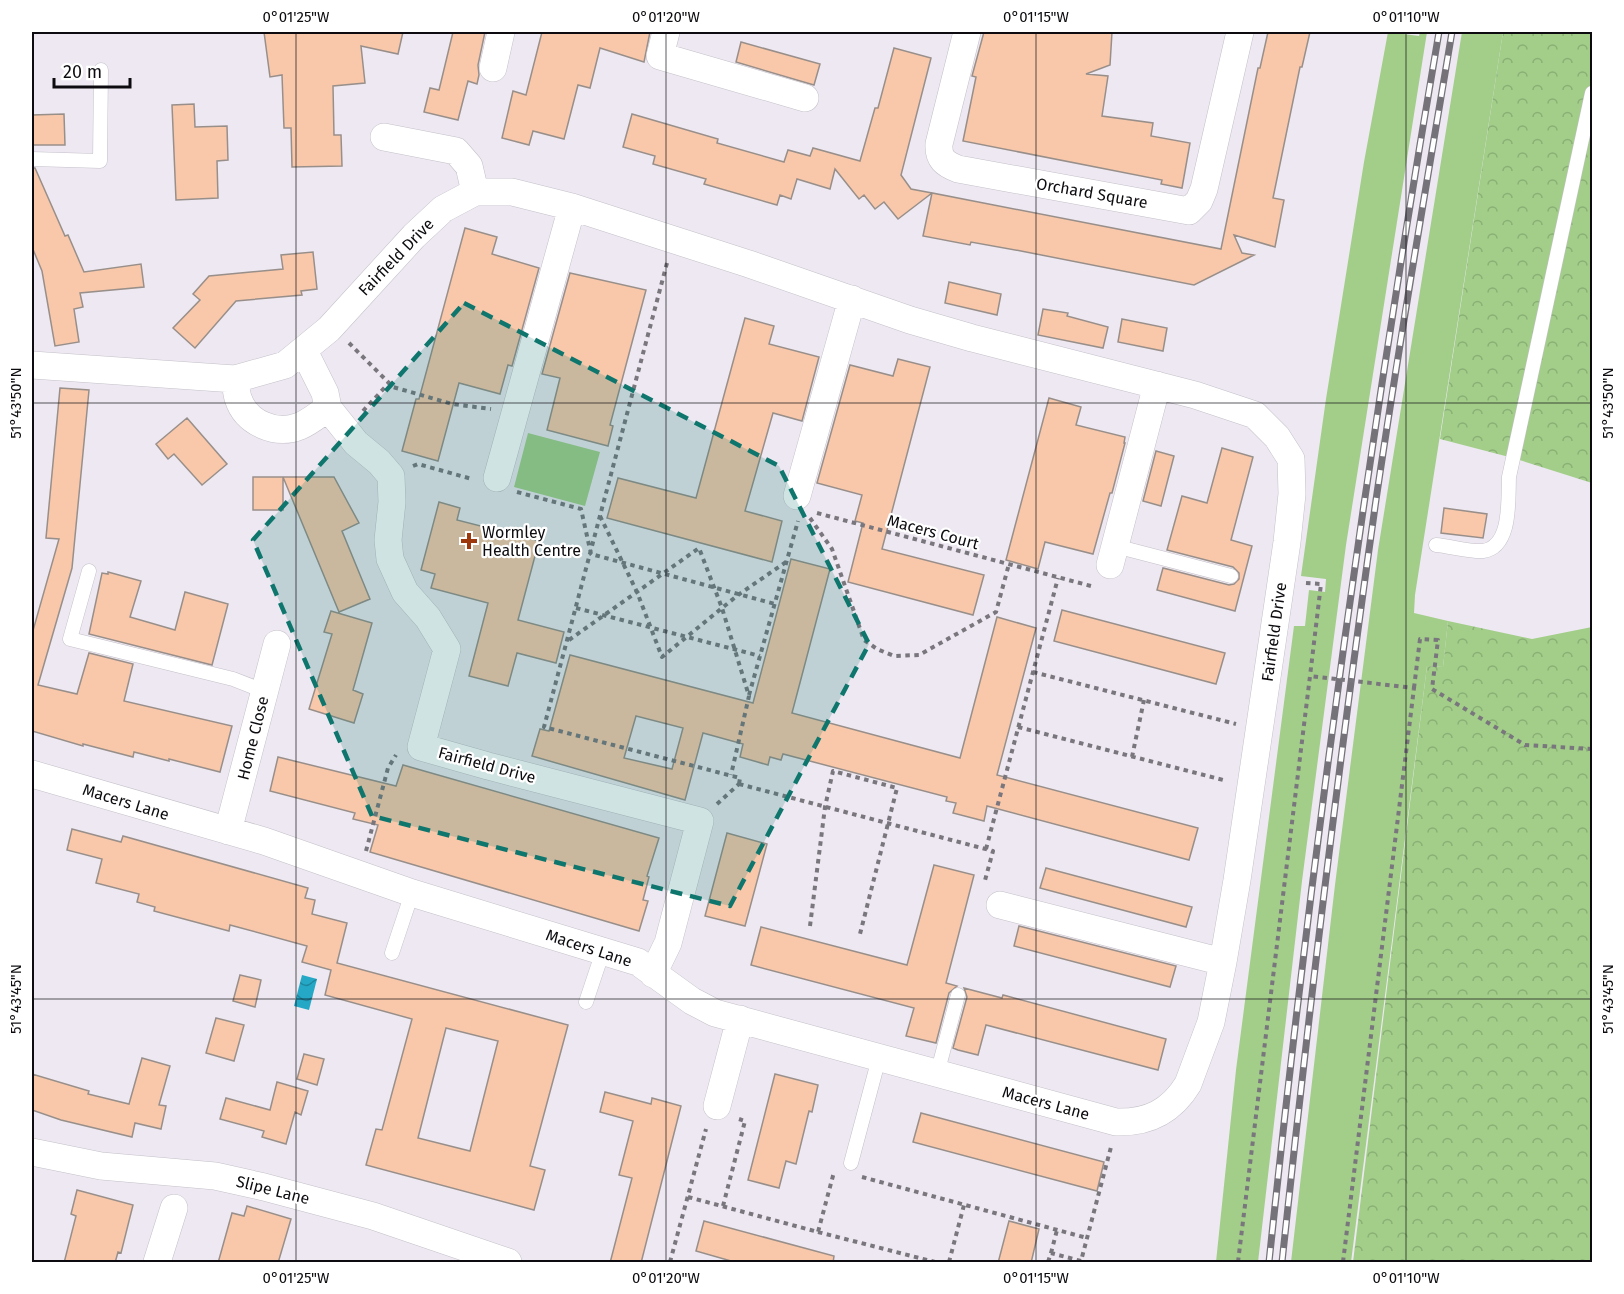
<svg xmlns="http://www.w3.org/2000/svg" width="1624" height="1294" font-family="'Fira Sans',sans-serif">
	<style>
		.green { fill: #a2ce89 }
		.forest { fill: url(#forest-crowns) }
		.water { fill: url(#water-waves) }
		.building { fill: #f9c8aa; stroke: #998f8a; stroke-width: 1.5; fill-rule: evenodd }
		.lines { fill: none; stroke-linecap: round; stroke-linejoin: round }
		.lane-casing { stroke: #c5c0c9; stroke-width: 15 }
		.street-casing { stroke: #c5c0c9; stroke-width: 28 }
		.path { stroke: #7a767d; stroke-width: 4; stroke-dasharray: 4.5 4.5; stroke-linecap: butt }
		.lane { stroke: #fff; stroke-width: 14 }
		.street { stroke: #fff; stroke-width: 27 }
		.rail-casing { stroke: #767279; stroke-width: 7 }
		.rail { stroke: #fff; stroke-width: 4.5; stroke-dasharray: 14; stroke-linecap: butt }
		.path-bridge { stroke: #7a767d; stroke-width: 4; stroke-dasharray: 4.5 4.5; stroke-linecap: butt }
		.marked { fill: #0f766e; fill-opacity: 0.2; stroke: #0f766e; stroke-width: 4.5; stroke-dasharray: 12 8; stroke-linejoin: round }
		.ticks { fill: none; stroke: #0d0b0f; stroke-width: 1.5; stroke-opacity: 0.45 }
		.poi-dot { fill: #9d370c; stroke: #fff; stroke-width: 2 }
		.labels { text-anchor: middle; dominant-baseline: central; stroke-width: 4.5; stroke-linejoin: round; paint-order: stroke }
		.street-label { font-size: 16px; fill: #0d0b0f; stroke: #fff }
		.poi-label { font-size: 16px; fill: #0d0b0f; stroke: #fff; text-anchor: start }
		.neatline { fill: none; stroke: #0d0b0f; stroke-width: 2 }
		.ticks-label { font-size: 15px; text-anchor: middle; fill: #0d0b0f }
	</style>
	<defs>
		<pattern id="forest-crowns" width="20" height="18" patternUnits="userSpaceOnUse" patternTransform="scale(1.5)"><rect width="20" height="18" fill="#a2ce89"/><path d="M2 6a3 3 0 1 1 6 0M12 15a3 3 0 1 1 6 0" fill="none" stroke="#8ab075"/></pattern>
		<pattern id="water-waves" width="16" height="10" patternUnits="userSpaceOnUse" patternTransform="scale(1.5)"><rect width="16" height="10" fill="#24a8c6"/><path d="M0 5q4-4 8 0t8 0" fill="none" stroke="#1e879f"/></pattern>
	</defs>
	<rect width="100%" height="100%" fill="#ede8f1"/>
	<path class="green" d="M 1388,32 L 1419,36 L 1420,32 L 1427,32 L 1346,545 L 1302,881 L 1258,1262 L 1216,1262 L 1236,1070 L 1294,626 L 1305,626 L 1309,590 L 1325,592 L 1326,579 L 1301,576 L 1326,399 L 1364,162 Z
		M 1462,32 L 1503,32 L 1415,595 L 1414,613 L 1448,621 L 1443,667 L 1427,666 L 1351,1262 L 1291,1262 L 1335,885 L 1378,550 Z
		M 528,433 L 600,452 L 585,506 L 514,487 Z"/>
	<path class="forest" d="M 1503,32 L 1592,32 L 1592,483 L 1513,458 L 1440,439 Z
		M 1448,621 L 1532,639 L 1592,627 L 1592,1262 L 1353,1262 L 1427,666 L 1443,667 Z"/>
	<path class="water" d="M 302,975 L 317,979 L 309,1010 L 294,1006 Z"/>
	<path class="building" d="M 264,32 L 403,32 L 398,54 L 361,46 L 365,83 L 333,86 L 334,135 L 341,135 L 342,166 L 292,167 L 291,128 L 284,128 L 282,75 L 270,77 Z
		M 453,32 L 485,32 L 478,65 L 479,75 L 477,84 L 468,81 L 458,120 L 424,112 L 430,88 L 439,90 Z
		M 542,32 L 650,32 L 644,62 L 600,48 L 590,88 L 578,85 L 564,139 L 533,131 L 529,145 L 502,138 L 513,91 L 526,95 Z
		M 984,32 L 1112,32 L 1110,65 L 1086,74 L 1108,76 L 1102,116 L 1153,123 L 1151,136 L 1190,143 L 1182,188 L 1161,184 L 1162,180 L 963,141 L 976,77 L 972,76 Z
		M 1268,32 L 1310,32 L 1302,67 L 1300,67 L 1273,198 L 1284,200 L 1275,247 L 1234,235 L 1242,253 L 1254,255 L 1194,285 L 1021,251 L 971,242 L 970,245 L 923,236 L 932,193 L 1221,249 L 1258,68 L 1260,68 Z
		M 741,42 L 820,64 L 814,85 L 736,62 Z
		M 894,48 L 931,58 L 901,175 L 911,189 L 932,193 L 898,219 L 884,202 L 875,209 L 864,195 L 859,199 L 835,169 L 830,189 L 797,179 L 791,199 L 780,195 L 777,205 L 704,184 L 706,179 L 653,164 L 655,156 L 623,147 L 632,114 L 718,139 L 717,143 L 784,162 L 788,150 L 810,156 L 813,148 L 860,161 L 875,108 L 878,108 Z
		M 194,104 L 195,127 L 227,126 L 228,160 L 217,161 L 218,198 L 176,200 L 172,105 Z
		M 64,114 L 65,145 L 32,145 L 32,115 Z
		M 32,168 L 35,168 L 65,236 L 68,235 L 84,272 L 141,264 L 144,287 L 80,293 L 83,307 L 74,309 L 79,342 L 55,346 L 42,271 L 32,247 Z
		M 465,228 L 497,237 L 492,254 L 539,268 L 512,366 L 508,365 L 500,394 L 459,383 L 438,461 L 402,451 L 416,399 L 419,399 Z
		M 313,252 L 317,289 L 301,291 L 302,295 L 236,301 L 195,348 L 173,328 L 200,300 L 193,294 L 209,276 L 283,269 L 281,255 Z
		M 570,273 L 646,290 L 610,425 L 613,426 L 608,446 L 547,430 L 560,378 L 542,374 Z
		M 949,282 L 1001,294 L 997,315 L 945,303 Z
		M 1043,309 L 1068,313 L 1067,316 L 1108,327 L 1103,348 L 1038,335 Z
		M 745,318 L 774,326 L 769,344 L 819,357 L 802,421 L 773,413 L 745,511 L 782,521 L 772,562 L 607,518 L 618,478 L 696,498 Z
		M 1122,319 L 1167,328 L 1163,351 L 1118,342 Z
		M 898,359 L 930,367 L 882,549 L 984,575 L 973,615 L 848,582 L 863,523 L 855,521 L 862,495 L 817,483 L 850,365 L 893,376 Z
		M 60,388 L 89,390 L 72,568 L 38,685 L 77,694 L 89,653 L 133,664 L 124,701 L 232,726 L 220,772 L 169,759 L 169,761 L 134,752 L 133,757 L 83,744 L 83,746 L 32,731 L 32,634 L 59,539 L 46,538 Z
		M 1049,398 L 1081,407 L 1076,425 L 1125,437 L 1124,443 L 1125,443 L 1112,493 L 1110,493 L 1093,554 L 1045,542 L 1038,569 L 1006,560 Z
		M 187,418 L 227,464 L 202,485 L 174,454 L 168,459 L 156,444 Z
		M 1222,448 L 1253,457 L 1231,540 L 1252,546 L 1235,611 L 1157,590 L 1163,568 L 1229,585 L 1234,584 L 1239,579 L 1239,573 L 1233,567 L 1167,550 L 1182,496 L 1207,503 Z
		M 1156,451 L 1174,456 L 1161,506 L 1143,501 Z
		M 253,477 L 334,477 L 359,523 L 342,531 L 370,599 L 339,612 L 283,477 L 283,510 L 253,510 Z
		M 439,502 L 460,508 L 457,520 L 539,541 L 518,620 L 564,632 L 556,663 L 517,653 L 508,686 L 469,676 L 488,603 L 431,588 L 435,574 L 421,570 Z
		M 1444,508 L 1487,514 L 1483,538 L 1441,533 Z
		M 791,559 L 830,569 L 792,713 L 960,758 L 997,617 L 1036,628 L 997,775 L 1198,828 L 1189,860 L 987,806 L 984,821 L 953,813 L 956,803 L 946,801 L 947,797 L 783,754 L 781,760 L 770,757 L 768,765 L 740,757 L 743,744 L 703,733 L 685,800 L 532,756 L 540,729 L 549,731 L 570,655 L 753,703 ZM 636,716 L 683,728 L 672,769 L 624,758 Z
		M 108,572 L 141,581 L 130,617 L 175,630 L 185,592 L 228,604 L 212,665 L 89,634 L 102,573 L 108,574 Z
		M 1062,610 L 1225,653 L 1216,684 L 1054,641 Z
		M 331,611 L 372,623 L 353,690 L 363,694 L 354,723 L 309,709 L 332,634 L 324,632 Z
		M 278,757 L 396,786 L 403,765 L 659,838 L 647,876 L 649,877 L 643,900 L 648,901 L 639,931 L 370,852 L 378,825 L 353,819 L 355,813 L 270,791 Z
		M 72,829 L 121,842 L 123,836 L 308,888 L 305,898 L 315,900 L 312,914 L 347,923 L 337,963 L 568,1025 L 530,1166 L 545,1170 L 534,1210 L 366,1165 L 376,1129 L 382,1130 L 412,1019 L 325,995 L 331,970 L 302,962 L 307,946 L 230,925 L 229,931 L 154,911 L 155,907 L 137,902 L 139,894 L 96,883 L 102,859 L 67,850 ZM 446,1028 L 498,1041 L 470,1151 L 418,1138 Z
		M 727,833 L 767,844 L 745,926 L 705,916 Z
		M 934,865 L 974,875 L 946,983 L 957,986 L 949,993 L 936,1043 L 906,1036 L 914,1008 L 751,965 L 761,927 L 907,965 Z
		M 1046,868 L 1192,907 L 1186,927 L 1040,888 Z
		M 1019,926 L 1176,966 L 1170,987 L 1014,946 Z
		M 240,975 L 261,980 L 255,1007 L 233,1001 Z
		M 964,988 L 1002,998 L 1003,995 L 1166,1039 L 1158,1070 L 986,1025 L 978,1055 L 958,1050 L 953,1048 L 967,997 Z
		M 216,1018 L 244,1025 L 234,1061 L 206,1053 Z
		M 304,1054 L 324,1059 L 317,1085 L 297,1079 Z
		M 142,1058 L 170,1066 L 159,1105 L 166,1106 L 161,1129 L 135,1123 L 132,1137 L 61,1120 L 32,1110 L 32,1074 L 89,1091 L 88,1094 L 129,1104 Z
		M 775,1074 L 818,1085 L 812,1112 L 809,1111 L 796,1164 L 786,1161 L 779,1188 L 748,1180 Z
		M 277,1082 L 308,1091 L 301,1115 L 295,1112 L 286,1144 L 262,1137 L 264,1131 L 220,1119 L 226,1098 L 270,1110 Z
		M 605,1092 L 651,1104 L 652,1098 L 681,1106 L 641,1263 L 610,1263 L 632,1178 L 619,1175 L 633,1121 L 600,1112 Z
		M 921,1113 L 1104,1162 L 1097,1191 L 913,1142 Z
		M 77,1190 L 133,1205 L 121,1253 L 118,1252 L 115,1263 L 64,1263 L 76,1216 L 71,1214 Z
		M 247,1206 L 291,1219 L 278,1263 L 218,1263 L 232,1213 L 244,1216 Z
		M 704,1221 L 834,1256 L 833,1263 L 738,1263 L 696,1251 Z
		M 1009,1221 L 1039,1229 L 1031,1263 L 998,1263 Z"/>
	<g class="lines">
		<defs>
			<path id="lane" d="M 32,159 L 100,161 L 101,70
				M 1436,545 C 1449,546 1471,552 1483,551 C 1512,547 1508,499 1509,477 L 1592,93
				M 1115,546 L 1231,576
				M 89,571 L 70,639 L 233,679 L 264,691
				M 392,953 L 412,893
				M 586,1002 L 603,951
				M 937,1074 L 958,995
				M 851,1163 L 879,1058"/>
			<path id="street" d="M 666,32 L 660,56 L 805,98
				M 967,32 L 939,144 C 938,159 945,164 958,169 L 1189,211 L 1199,201 L 1204,189 L 1240,32
				M 493,68 L 501,32
				M 384,137 L 456,151 L 469,166 L 475,192
				M 32,365 L 235,379 L 285,365 L 329,329 L 414,236 L 443,209 L 475,192 L 512,192 L 572,207 L 749,264 L 910,320 L 972,338 L 1195,395 L 1255,415 L 1277,437 L 1291,459 L 1292,494 L 1287,542 L 1237,880 L 1223,962 L 1211,1022 L 1188,1084 C 1171,1112 1148,1123 1116,1122 L 715,1013 L 692,1001 L 638,962 L 412,893 L 264,841 L 32,774
				M 235,379 C 236,385 236,392 238,398 C 246,423 276,436 300,426 C 310,422 319,414 328,408 L 325,393 L 304,351
				M 328,408 L 356,443 L 379,462 L 391,476 L 392,502 L 388,540 L 390,559 L 405,592 L 428,618 L 447,649 L 421,747 L 488,766 L 700,821 L 668,943 L 653,974
				M 497,478 L 572,207
				M 797,496 L 852,299
				M 1110,565 L 1157,385
				M 228,831 L 277,644
				M 1000,905 L 1223,962
				M 717,1106 L 740,1019
				M 32,1152 L 101,1166 L 215,1176 L 264,1187 L 373,1216 L 508,1262
				M 157,1262 L 174,1208"/>
		</defs>
		<use href="#lane" class="lane-casing"/>
		<use href="#street" class="street-casing"/>
		<path class="path" d="M 667,263 L 544,727 L 740,778 L 739,784
			M 349,343 L 393,387 L 452,404 L 491,409
			M 363,411 L 389,383
			M 413,466 L 418,464 L 472,479
			M 517,492 L 581,509 L 591,554 L 775,604
			M 817,513 L 1091,586 L 1093,584
			M 600,516 L 637,592 L 662,657 L 738,595 L 786,562
			M 810,518 L 832,549 L 864,640 L 877,649 L 894,656 L 919,655 L 996,612 L 1009,564
			M 1306,583 L 1321,584 L 1310,676
			M 576,608 L 760,656
			M 569,640 L 699,548 L 722,608 L 749,696 L 731,775
			M 1033,672 L 1236,724
			M 1414,688 L 1420,639 L 1438,640 L 1432,689 L 1525,745 L 1592,749
			M 749,695 L 798,521
			M 1018,727 L 1227,781
			M 1132,757 L 1144,700
			M 739,784 L 993,851 L 984,884
			M 717,804 L 739,784
			M 986,849 L 1058,578
			M 366,851 L 388,768 L 396,755
			M 810,926 L 825,807 L 833,771 L 897,788 L 859,938
			M 862,1177 L 1087,1238
			M 688,1197 L 818,1232 L 834,1172
			M 723,1206 L 745,1121 L 739,1119
			M 818,1232 L 935,1262
			M 1051,1253 L 1057,1230
			M 670,1262 L 706,1129
			M 949,1262 L 964,1205
			M 1048,1262 L 1051,1253 L 1081,1261 L 1111,1147"/>
		<use href="#lane" class="lane"/>
		<use href="#street" class="street"/>
		<defs>
			<path id="rail" d="M 1269,1262 C 1312,850 1369,440 1439,32
				M 1282,1262 C 1309,1008 1340,754 1376,500 C 1399,343 1426,187 1452,32"/>
		</defs>
		<use href="#rail" class="rail-casing"/>
		<use href="#rail" class="rail"/>
		<path class="path-bridge" d="M 1238,1262 L 1310,676 L 1414,688 L 1343,1262"/>
	</g>
	<path class="marked" d="M 464,303 L 779,466 L 869,644 L 730,906 L 372,816 L 253,540 Z"/>
	<path class="ticks" d="M 296,32 L 296,1262M 666,32 L 666,1262M 1036,32 L 1036,1262M 1406,32 L 1406,1262M 32,403 L 1592,403M 32,999 L 1592,999"/>
	<path class="poi-dot" d="M466 532h6v6h6v6h-6v6h-6v-6h-6v-6h6z"/>
	<g class="labels">
		<g class="street-label">
			<text transform="translate(1092 193) rotate(10)">Orchard Square</text>
			<text transform="translate(396 257) rotate(-46)">Fairfield Drive</text>
			<text transform="translate(933 532) rotate(15)">Macers Court</text>
			<text transform="translate(1274 632) rotate(-82)">Fairfield Drive</text>
			<text transform="translate(253 738) rotate(-76)">Home Close</text>
			<text transform="translate(487 765) rotate(15)">Fairfield Drive</text>
			<text transform="translate(126 802) rotate(17)">Macers Lane</text>
			<text transform="translate(589 948) rotate(18)">Macers Lane</text>
			<text transform="translate(1046 1103) rotate(15)">Macers Lane</text>
			<text transform="translate(273 1190) rotate(14)">Slipe Lane</text>
		</g>
		<g class="poi-label">
			<text x="482" y="532">Wormley<tspan x="482" dy="18">Health Centre</tspan></text>
		</g>
	</g>
	<rect width="1624" height="1294" fill="none" stroke="#ffffff" stroke-width="66"/>
	<path d="M54 78v9h76v-9" fill="none" stroke="#0d0b0f" stroke-width="3"/>
	<text x="63" y="78" font-size="18" fill="#0d0b0f" stroke="#ffffff" stroke-width="4.5" paint-order="stroke">20 m</text>
	<rect x="33" y="33" width="1558" height="1228" class="neatline"/>
	<g class="ticks-label">
		<text x="296" y="22">0°01'25"W</text>
		<text x="666" y="22">0°01'20"W</text>
		<text x="1036" y="22">0°01'15"W</text>
		<text x="1406" y="22">0°01'10"W</text>
		<text transform="translate(16 403) rotate(-90)" y="5">51°43'50"N</text>
		<text transform="translate(1608 403) rotate(-90)" y="5">51°43'50"N</text>
		<text transform="translate(16 999) rotate(-90)" y="5">51°43'45"N</text>
		<text transform="translate(1608 999) rotate(-90)" y="5">51°43'45"N</text>
		<text x="296" y="1283">0°01'25"W</text>
		<text x="666" y="1283">0°01'20"W</text>
		<text x="1036" y="1283">0°01'15"W</text>
		<text x="1406" y="1283">0°01'10"W</text>
	</g>
</svg>
